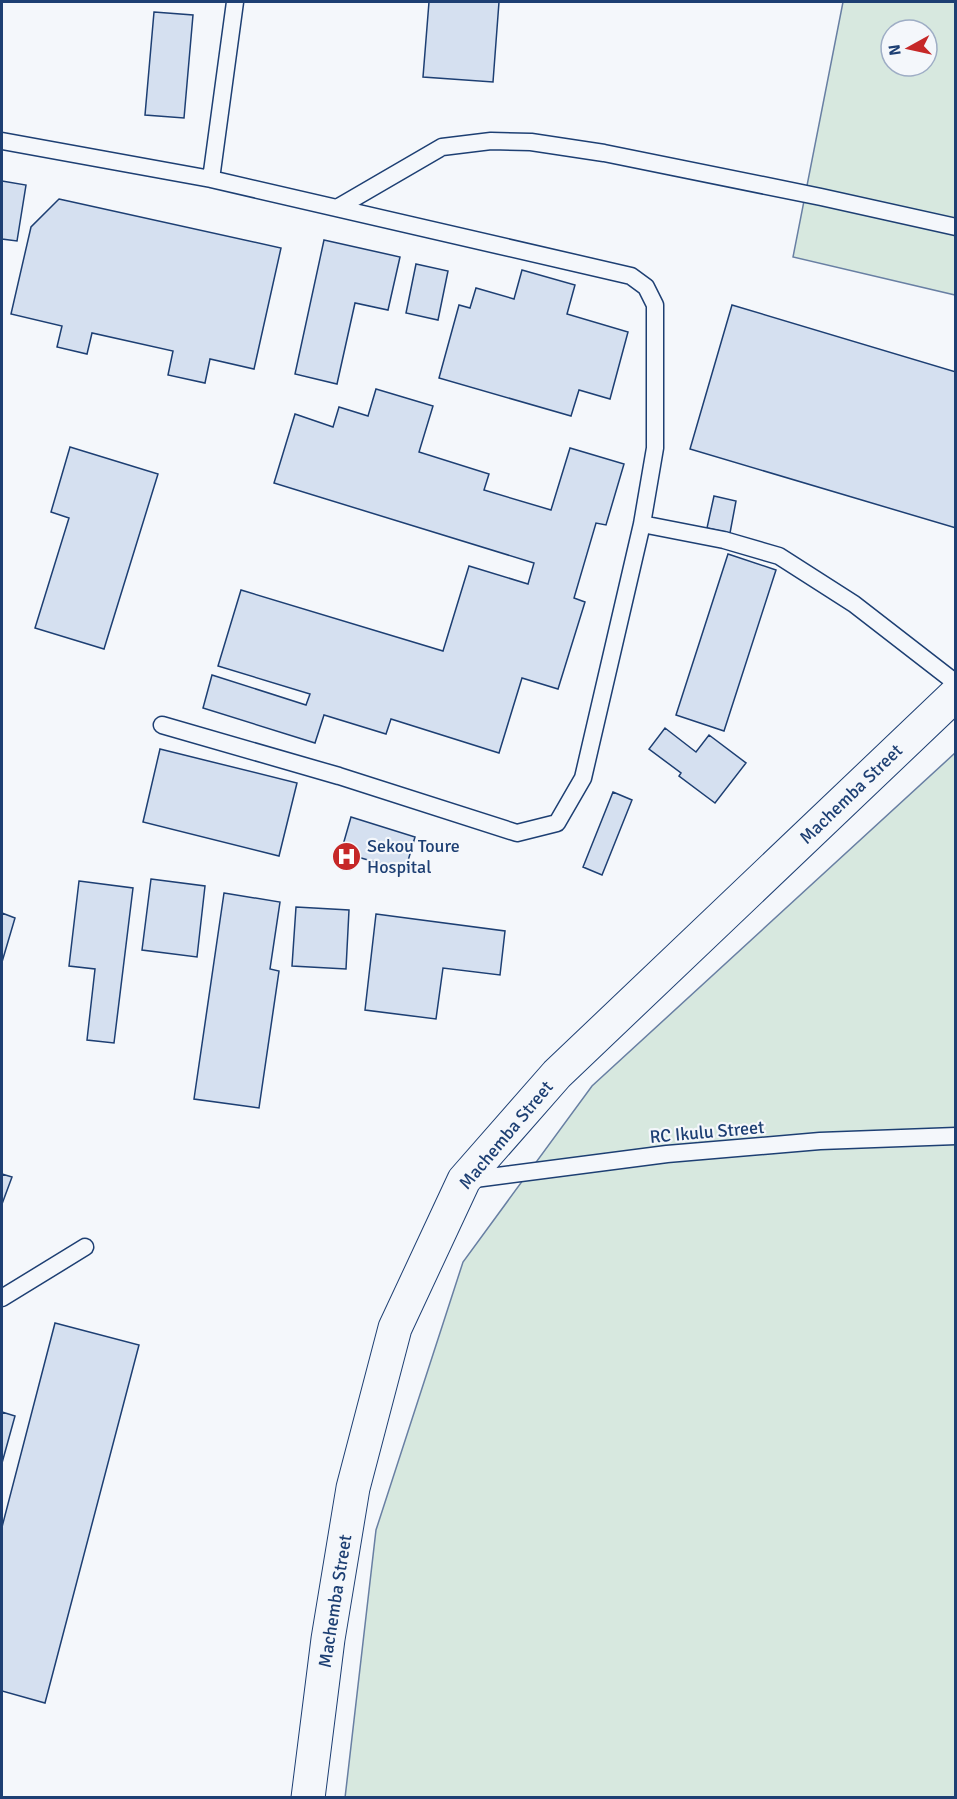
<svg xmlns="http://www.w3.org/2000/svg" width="957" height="1799" font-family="Signika,sans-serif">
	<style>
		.green { fill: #d7e8df; stroke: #687fa3; stroke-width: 1.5; fill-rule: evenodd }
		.building { fill: #d5e0f0; stroke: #1d3f73; stroke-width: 1.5 }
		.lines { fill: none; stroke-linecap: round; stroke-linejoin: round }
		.service-casing { stroke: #1d3f73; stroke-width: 19 }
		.secondary-casing { stroke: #1d3f73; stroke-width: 35 }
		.service { stroke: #f4f7fb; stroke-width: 16 }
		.secondary { stroke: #f4f7fb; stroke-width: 33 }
		.labels { text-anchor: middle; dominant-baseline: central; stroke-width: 4.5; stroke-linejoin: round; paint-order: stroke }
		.street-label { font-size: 18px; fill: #1d3f73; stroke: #f4f7fb }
		.poi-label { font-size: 18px; fill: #1d3f73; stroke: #f4f7fb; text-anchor: start }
	</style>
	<rect width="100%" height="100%" fill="#f4f7fb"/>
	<path class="green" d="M 843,2 L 955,2 L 955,295 L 793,257 ZM 891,30 L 927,30 L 927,66 L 891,66 Z
		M 955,753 L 955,1797 L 345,1798 L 376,1530 L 463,1262 L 592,1086 Z"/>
	<path class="building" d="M 429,2 L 499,2 L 493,82 L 423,77 Z
		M 154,12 L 193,15 L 184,118 L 145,115 Z
		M 2,181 L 26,185 L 17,241 L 2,239 Z
		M 59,199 L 281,248 L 254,369 L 210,359 L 205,383 L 168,375 L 173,351 L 92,333 L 87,354 L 57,347 L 62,326 L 11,314 L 31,227 Z
		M 324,240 L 400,257 L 388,310 L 355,303 L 337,384 L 295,374 Z
		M 416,264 L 448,271 L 438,320 L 406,313 Z
		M 522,270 L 575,285 L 567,314 L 628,332 L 610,399 L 579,390 L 571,416 L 439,378 L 459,305 L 470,308 L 476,288 L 514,299 Z
		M 732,305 L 956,372 L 956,528 L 690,449 Z
		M 376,389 L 433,406 L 419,452 L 489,474 L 484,490 L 551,510 L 570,448 L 624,464 L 606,525 L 596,523 L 574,598 L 585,602 L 558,689 L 522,678 L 499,753 L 391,719 L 386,734 L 324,715 L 315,743 L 203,708 L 212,675 L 306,705 L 310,694 L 218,666 L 241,590 L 443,651 L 469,566 L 528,584 L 534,563 L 274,483 L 295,414 L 333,427 L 339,407 L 368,416 Z
		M 70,447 L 158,474 L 104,649 L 35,628 L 69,518 L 51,512 Z
		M 714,496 L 736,501 L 730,533 L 707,528 Z
		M 728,554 L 776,570 L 724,731 L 676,715 Z
		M 665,728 L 696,752 L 709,735 L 746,763 L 715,803 L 679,776 L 681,773 L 649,749 Z
		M 160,749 L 297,783 L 279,856 L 143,822 Z
		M 613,792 L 632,800 L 602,875 L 583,867 Z
		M 351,817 L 415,837 L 405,871 L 341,852 Z
		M 151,879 L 205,886 L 197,957 L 142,950 Z
		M 79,881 L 133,888 L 114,1043 L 87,1040 L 95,969 L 69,966 Z
		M 224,893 L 280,902 L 270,969 L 279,971 L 259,1108 L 194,1099 Z
		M 296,907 L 349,910 L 346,969 L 292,966 Z
		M 2,913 L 15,918 L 2,962 Z
		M 376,914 L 505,931 L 500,975 L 443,968 L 436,1019 L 365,1010 Z
		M 2,1174 L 12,1177 L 2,1204 Z
		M 55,1323 L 139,1345 L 45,1703 L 2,1691 L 2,1527 Z
		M 2,1412 L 15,1416 L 2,1463 Z"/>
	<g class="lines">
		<defs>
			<path id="service" d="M 2,141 L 211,179 L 631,276 L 646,287 L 655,305 L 655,448 L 642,524 L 583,778 L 557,823 L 517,833 L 339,776 L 162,725
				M 211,179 L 235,2
				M 337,208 L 442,147 L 491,141 L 531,142 L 604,153 L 821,197 L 956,227
				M 642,524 L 724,540 L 779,556 L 854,604 L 956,683
				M 467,1180 L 667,1154 L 820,1141 L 956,1136
				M 2,1298 L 85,1247"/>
			<path id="secondary" d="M 308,1798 L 328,1639 L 353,1488 L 395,1328 L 464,1180 L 557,1074 L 956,694"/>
		</defs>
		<use href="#service" class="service-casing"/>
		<use href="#secondary" class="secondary-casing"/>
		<use href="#service" class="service"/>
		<use href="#secondary" class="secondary"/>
	</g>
	<defs>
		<symbol id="hospital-disc" viewBox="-11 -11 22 22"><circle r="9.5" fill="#c62828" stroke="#f4f7fb"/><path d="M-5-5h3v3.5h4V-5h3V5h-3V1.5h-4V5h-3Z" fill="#fff"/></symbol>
	</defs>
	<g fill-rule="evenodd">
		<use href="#hospital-disc" x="330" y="840" width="33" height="33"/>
	</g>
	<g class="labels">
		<g class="street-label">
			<text transform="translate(851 794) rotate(-44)">Machemba Street</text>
			<text transform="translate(707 1132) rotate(-5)">RC Ikulu Street</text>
			<text transform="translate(506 1135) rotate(-50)">Machemba Street</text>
			<text transform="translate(335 1601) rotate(-81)">Machemba Street</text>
		</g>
		<g class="poi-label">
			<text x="367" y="846">Sekou Toure<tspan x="367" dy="21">Hospital</tspan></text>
		</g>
	</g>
	<rect width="957" height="1799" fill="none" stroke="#1d3f73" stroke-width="6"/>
	<g transform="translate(909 48) rotate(262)"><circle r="28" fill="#f4f7fb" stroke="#9eadc5" stroke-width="1.5"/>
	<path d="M0-4.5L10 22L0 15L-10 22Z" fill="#c62828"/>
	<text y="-9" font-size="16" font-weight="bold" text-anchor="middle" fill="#1d3f73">N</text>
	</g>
</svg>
